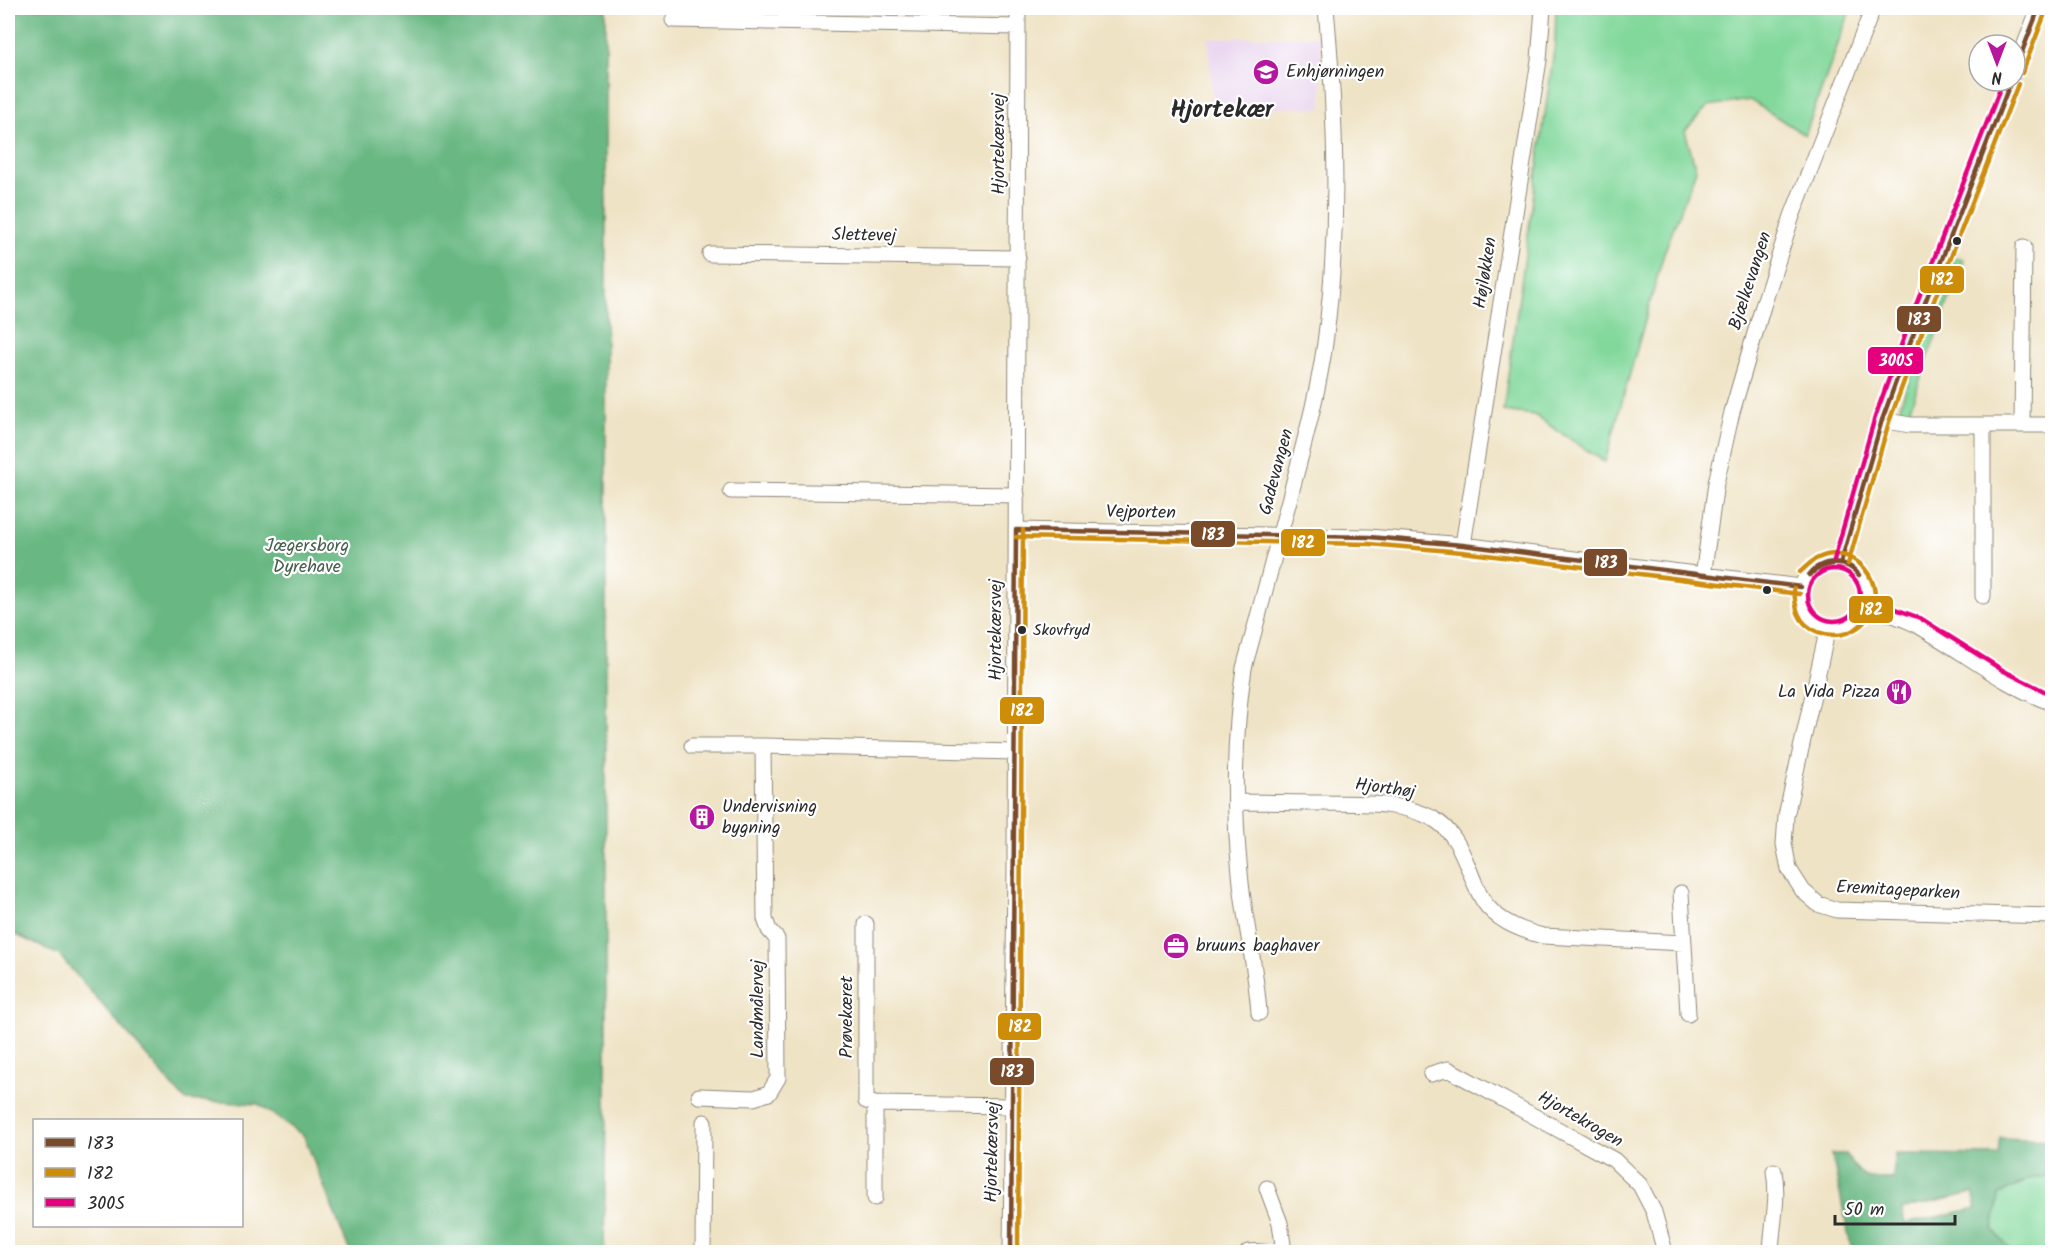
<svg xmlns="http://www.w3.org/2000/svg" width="2060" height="1260" font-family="Kalam,sans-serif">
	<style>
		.built { fill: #e8d2ee }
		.green { fill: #82d89b; stroke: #568263; stroke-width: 1.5 }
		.forest { fill: #69b883; stroke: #4a7257; stroke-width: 1.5; fill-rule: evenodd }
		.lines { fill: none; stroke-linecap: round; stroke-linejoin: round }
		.minor-casing { stroke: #8d8778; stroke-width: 17 }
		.minor { stroke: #fff; stroke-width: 15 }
		.bus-1-casing { stroke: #fff; stroke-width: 9 }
		.bus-2-casing { stroke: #fff; stroke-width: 9 }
		.bus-3-casing { stroke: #fff; stroke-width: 9 }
		.bus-1 { stroke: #7a4b2a; stroke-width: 4.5 }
		.bus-2 { stroke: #ce8d09; stroke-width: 4.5 }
		.bus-3 { stroke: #e5007d; stroke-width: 4.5 }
		.bus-dot { fill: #2b2b2b; stroke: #fff; stroke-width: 2 }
		.labels { text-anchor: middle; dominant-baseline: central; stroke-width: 4.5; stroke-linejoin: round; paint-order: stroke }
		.bus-label { font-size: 16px; fill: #2b2b2b; stroke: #fff; text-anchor: start }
		.poi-label { font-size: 18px; fill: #2b2b2b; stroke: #fff; text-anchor: start }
		.street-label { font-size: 18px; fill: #2b2b2b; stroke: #fff }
		.park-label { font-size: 18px; fill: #455f4d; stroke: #fff }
		.district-label { font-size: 24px; font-weight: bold; fill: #2b2b2b; stroke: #fff }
		.line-badge { stroke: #fff; stroke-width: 2 }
		.badge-label { font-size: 16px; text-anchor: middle; font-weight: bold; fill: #fff }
	</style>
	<rect width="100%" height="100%" fill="#fff"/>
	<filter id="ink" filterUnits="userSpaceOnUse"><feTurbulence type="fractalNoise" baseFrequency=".0167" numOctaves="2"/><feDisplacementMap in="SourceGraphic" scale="12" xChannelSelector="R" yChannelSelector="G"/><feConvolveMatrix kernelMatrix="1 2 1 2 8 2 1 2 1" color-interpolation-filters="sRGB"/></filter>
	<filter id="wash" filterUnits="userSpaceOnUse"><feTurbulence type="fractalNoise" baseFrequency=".008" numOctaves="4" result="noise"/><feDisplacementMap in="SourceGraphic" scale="24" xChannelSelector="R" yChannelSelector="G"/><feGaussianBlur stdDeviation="1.35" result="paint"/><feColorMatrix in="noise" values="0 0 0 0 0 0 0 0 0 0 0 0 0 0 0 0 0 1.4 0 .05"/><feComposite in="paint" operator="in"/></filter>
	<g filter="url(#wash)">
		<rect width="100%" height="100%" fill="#efe3c5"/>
		<path class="built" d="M 1321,36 L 1322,108 L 1213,106 L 1208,38 Z"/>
		<path class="green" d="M 1556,8 L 1851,8 L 1805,135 L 1750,100 L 1708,106 L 1685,131 L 1696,170 L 1664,253 L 1605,462 L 1534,415 L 1503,411 L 1555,43 Z
			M 1954,257 L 1964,260 L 1938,329 L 1908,414 L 1903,413 L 1900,406 L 1926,329 Z
			M 2052,1177 L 2052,1252 L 2010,1252 L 1993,1230 L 1999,1195 L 2031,1178 Z"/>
		<path class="forest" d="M 8,8 L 606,8 L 606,1105 L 604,1252 L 350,1252 L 304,1136 L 258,1104 L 185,1100 L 59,955 L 8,931 Z
			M 2000,1138 L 2052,1140 L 2052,1177 L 2031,1178 L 1999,1195 L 1993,1230 L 2012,1252 L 1926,1252 L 1921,1251 L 1852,1252 L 1832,1154 L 1845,1154 C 1863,1177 1862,1180 1893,1179 L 1895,1154 L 1998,1155 ZM 1973,1193 L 1977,1208 L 1905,1224 L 1902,1209 Z"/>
	</g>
	<g filter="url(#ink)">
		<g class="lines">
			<defs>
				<path id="minor" d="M 673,20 L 1018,27
					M 2015,70 L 2039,8
					M 710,254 L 1018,258
					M 1882,420 L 1910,425 L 2052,425
					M 1983,425 L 1983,596
					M 2022,425 L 2024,247
					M 731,491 L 1017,495
					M 1016,530 L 1369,537 L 1463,545 L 1801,587
					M 1463,545 L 1539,60 L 1543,8
					M1801 595a33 33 0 1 1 66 0a33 33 0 1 1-66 0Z
					M 1841,562 L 1882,420 L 1921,313 L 2011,81
					M 1703,576 L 1716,483 L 1732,412 L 1763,306 L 1792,216 L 1873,8
					M 1866,606 C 1883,611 1901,617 1917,625 C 1963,651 2003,685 2052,703
					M 1826,627 L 1825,641 L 1786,816 L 1784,844 L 1789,869 L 1803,891 L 1818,904 L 1837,910 L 2052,916
					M 692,746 L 763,746
					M 1236,802 C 1266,802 1295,803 1324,803 C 1360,804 1399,801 1432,818 C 1461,834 1466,867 1480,895 C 1491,918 1519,930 1543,936 L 1684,943
					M 1681,893 L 1688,1014
					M 866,924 L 866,1101 L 875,1104 L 1013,1106
					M 1259,1013 C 1256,966 1244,920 1240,873 C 1233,806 1234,735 1244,668 C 1260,610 1275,552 1291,493 C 1304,443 1318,394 1325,343 C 1340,232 1336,119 1326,8
					M 1431,1074 L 1448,1069 L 1614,1160 L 1640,1185 L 1654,1212 L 1665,1252
					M 699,1096 L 754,1098 L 769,1093 L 778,1078 L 777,939 L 769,930 L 765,919 L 763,746 L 1015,752
					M 875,1104 L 875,1198
					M 1267,1188 L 1280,1223 L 1284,1252
					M 703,1252 L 704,1122
					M 1011,1252 L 1015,865 L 1018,8
					M 1248,1252 L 1283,1250
					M 1771,1252 C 1772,1225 1779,1199 1774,1171"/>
			</defs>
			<use href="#minor" class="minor-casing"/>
			<use href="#minor" class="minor"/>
			<defs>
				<path id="bus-1" d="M 2015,70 L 2039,8
					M 1016,530 L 1369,537 L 1463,545 L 1801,587
					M 1841,562 L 1882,420 L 1921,313 L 2011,81
					M 1809,575 C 1822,558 1846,558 1859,575
					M 1809,575 C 1824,562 1845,558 1859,575
					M 1011,1252 L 1016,530"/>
				<path id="bus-2" d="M 2022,73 L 2046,11
					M 1016,537 L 1369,544 L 1462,552 L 1800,594
					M 1848,564 L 1889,422 L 1928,316 L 2018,84
					M 1794,588 C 1795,607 1797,624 1818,632 C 1832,637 1845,636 1857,628 C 1899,598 1859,538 1818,558 C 1811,561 1806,567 1800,572
					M 1018,1252 L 1023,530"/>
				<path id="bus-3" d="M 1834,560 L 1875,417 L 1914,310 L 2003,81
					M1808 595a26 26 0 1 1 52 0a26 26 0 1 1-52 0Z
					M 1868,599 L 1920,618 L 2004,671 L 2052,695"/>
			</defs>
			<use href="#bus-1" class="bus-1-casing"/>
			<use href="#bus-2" class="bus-2-casing"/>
			<use href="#bus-3" class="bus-3-casing"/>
			<use href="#bus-1" class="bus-1"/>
			<use href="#bus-2" class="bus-2"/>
			<use href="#bus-3" class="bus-3"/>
		</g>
	</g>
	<defs>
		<symbol id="school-disc" viewBox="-11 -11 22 22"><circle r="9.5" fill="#b5179e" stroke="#fff"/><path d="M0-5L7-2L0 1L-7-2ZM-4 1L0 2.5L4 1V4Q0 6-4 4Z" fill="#fff"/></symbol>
		<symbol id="restaurant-disc" viewBox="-11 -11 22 22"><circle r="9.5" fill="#b5179e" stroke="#fff"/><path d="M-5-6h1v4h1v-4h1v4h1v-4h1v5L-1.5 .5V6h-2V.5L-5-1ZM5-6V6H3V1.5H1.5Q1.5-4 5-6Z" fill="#fff"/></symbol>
		<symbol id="building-disc" viewBox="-11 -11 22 22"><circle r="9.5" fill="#b5179e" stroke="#fff"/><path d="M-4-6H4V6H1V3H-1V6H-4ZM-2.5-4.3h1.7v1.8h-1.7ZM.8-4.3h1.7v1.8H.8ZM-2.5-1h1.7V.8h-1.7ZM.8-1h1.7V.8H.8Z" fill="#fff"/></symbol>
		<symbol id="office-disc" viewBox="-11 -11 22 22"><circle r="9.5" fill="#b5179e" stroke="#fff"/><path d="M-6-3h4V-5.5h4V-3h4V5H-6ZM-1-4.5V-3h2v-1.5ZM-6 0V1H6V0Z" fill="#fff"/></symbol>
	</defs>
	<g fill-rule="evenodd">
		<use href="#school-disc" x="1251" y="57" width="30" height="30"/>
		<use href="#restaurant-disc" x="1884" y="677" width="30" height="30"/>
		<use href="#building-disc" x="687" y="802" width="30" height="30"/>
		<use href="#office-disc" x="1161" y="931" width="30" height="30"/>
	</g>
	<g class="bus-dot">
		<circle cx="1957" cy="241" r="5"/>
		<circle cx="1767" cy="590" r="5"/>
		<circle cx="1022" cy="630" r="5"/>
	</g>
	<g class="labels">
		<g class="bus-label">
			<text x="1033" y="630">Skovfryd</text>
		</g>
		<g class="poi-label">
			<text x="1286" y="72">Enhjørningen</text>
			<text x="1880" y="692" text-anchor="end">La Vida Pizza</text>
			<text x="722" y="807">Undervisning<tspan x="722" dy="21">bygning</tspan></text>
			<text x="1196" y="946">bruuns baghaver</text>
		</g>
		<g class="street-label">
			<text transform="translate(999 144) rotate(-90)">Hjortekærsvej</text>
			<text transform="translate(864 236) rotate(1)">Slettevej</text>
			<text transform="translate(1486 273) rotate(-81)">Højløkken</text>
			<text transform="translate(1751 281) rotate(-72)">Bjælkevangen</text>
			<text transform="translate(1277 472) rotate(-75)">Gadevangen</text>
			<text transform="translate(1141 513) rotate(1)">Vejporten</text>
			<text transform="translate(996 630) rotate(-90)">Hjortekærsvej</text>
			<text transform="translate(1385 789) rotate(8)">Hjorthøj</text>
			<text transform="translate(1898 891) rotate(3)">Eremitageparken</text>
			<text transform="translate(758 1009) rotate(-90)">Landmålervej</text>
			<text transform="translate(847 1017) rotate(-90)">Prøvekæret</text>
			<text transform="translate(1580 1120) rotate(30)">Hjortekrogen</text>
			<text transform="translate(993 1152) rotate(-89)">Hjortekærsvej</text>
		</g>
		<g class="park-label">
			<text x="307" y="546">Jægersborg<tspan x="307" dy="21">Dyrehave</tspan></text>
		</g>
		<g class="district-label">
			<text x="1222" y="110">Hjortekær</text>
		</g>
	</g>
	<g class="line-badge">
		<rect x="1919" y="265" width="46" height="29" rx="6" fill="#ce8d09"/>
		<rect x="1896" y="305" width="46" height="28" rx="6" fill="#7a4b2a"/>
		<rect x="1867" y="346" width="57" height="29" rx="6" fill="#e5007d"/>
		<rect x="1190" y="520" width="46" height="28" rx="6" fill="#7a4b2a"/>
		<rect x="1280" y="528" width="46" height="29" rx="6" fill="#ce8d09"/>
		<rect x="1583" y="548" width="45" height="29" rx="6" fill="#7a4b2a"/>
		<rect x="1848" y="595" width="46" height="29" rx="6" fill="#ce8d09"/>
		<rect x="999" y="696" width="46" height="29" rx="6" fill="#ce8d09"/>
		<rect x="997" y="1012" width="45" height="29" rx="6" fill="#ce8d09"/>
		<rect x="989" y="1057" width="46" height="29" rx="6" fill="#7a4b2a"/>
	</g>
	<g class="badge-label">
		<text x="1942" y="285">182</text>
		<text x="1919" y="325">183</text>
		<text x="1896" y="366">300S</text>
		<text x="1213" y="540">183</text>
		<text x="1303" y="548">182</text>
		<text x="1606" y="568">183</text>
		<text x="1871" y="615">182</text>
		<text x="1022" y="716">182</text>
		<text x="1020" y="1032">182</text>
		<text x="1012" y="1077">183</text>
	</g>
	<rect width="2060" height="1260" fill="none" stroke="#fff" stroke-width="30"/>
	<rect x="33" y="1119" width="210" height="108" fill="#ffffff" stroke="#aaaaaa" stroke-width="1.5"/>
	<rect x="45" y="1138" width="30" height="9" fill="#7a4b2a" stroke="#aaaaaa" stroke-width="1.5"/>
	<text x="87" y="1149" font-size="18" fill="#2b2b2b">183</text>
	<rect x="45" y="1168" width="30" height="9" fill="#ce8d09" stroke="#aaaaaa" stroke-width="1.5"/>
	<text x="87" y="1179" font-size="18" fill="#2b2b2b">182</text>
	<rect x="45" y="1198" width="30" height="9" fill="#e5007d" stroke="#aaaaaa" stroke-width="1.5"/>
	<text x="87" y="1209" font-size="18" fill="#2b2b2b">300S</text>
	<g transform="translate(1997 63) rotate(180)"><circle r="28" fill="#ffffff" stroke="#aaaaaa" stroke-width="1.5"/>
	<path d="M0-4.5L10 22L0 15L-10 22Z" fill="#b5179e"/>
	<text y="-9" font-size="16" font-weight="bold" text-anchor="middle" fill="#2b2b2b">N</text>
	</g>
	<path d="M1835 1215v9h120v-9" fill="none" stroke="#2b2b2b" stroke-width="3"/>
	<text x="1844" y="1215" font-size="18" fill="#2b2b2b" stroke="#ffffff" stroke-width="4.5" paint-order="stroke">50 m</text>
</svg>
